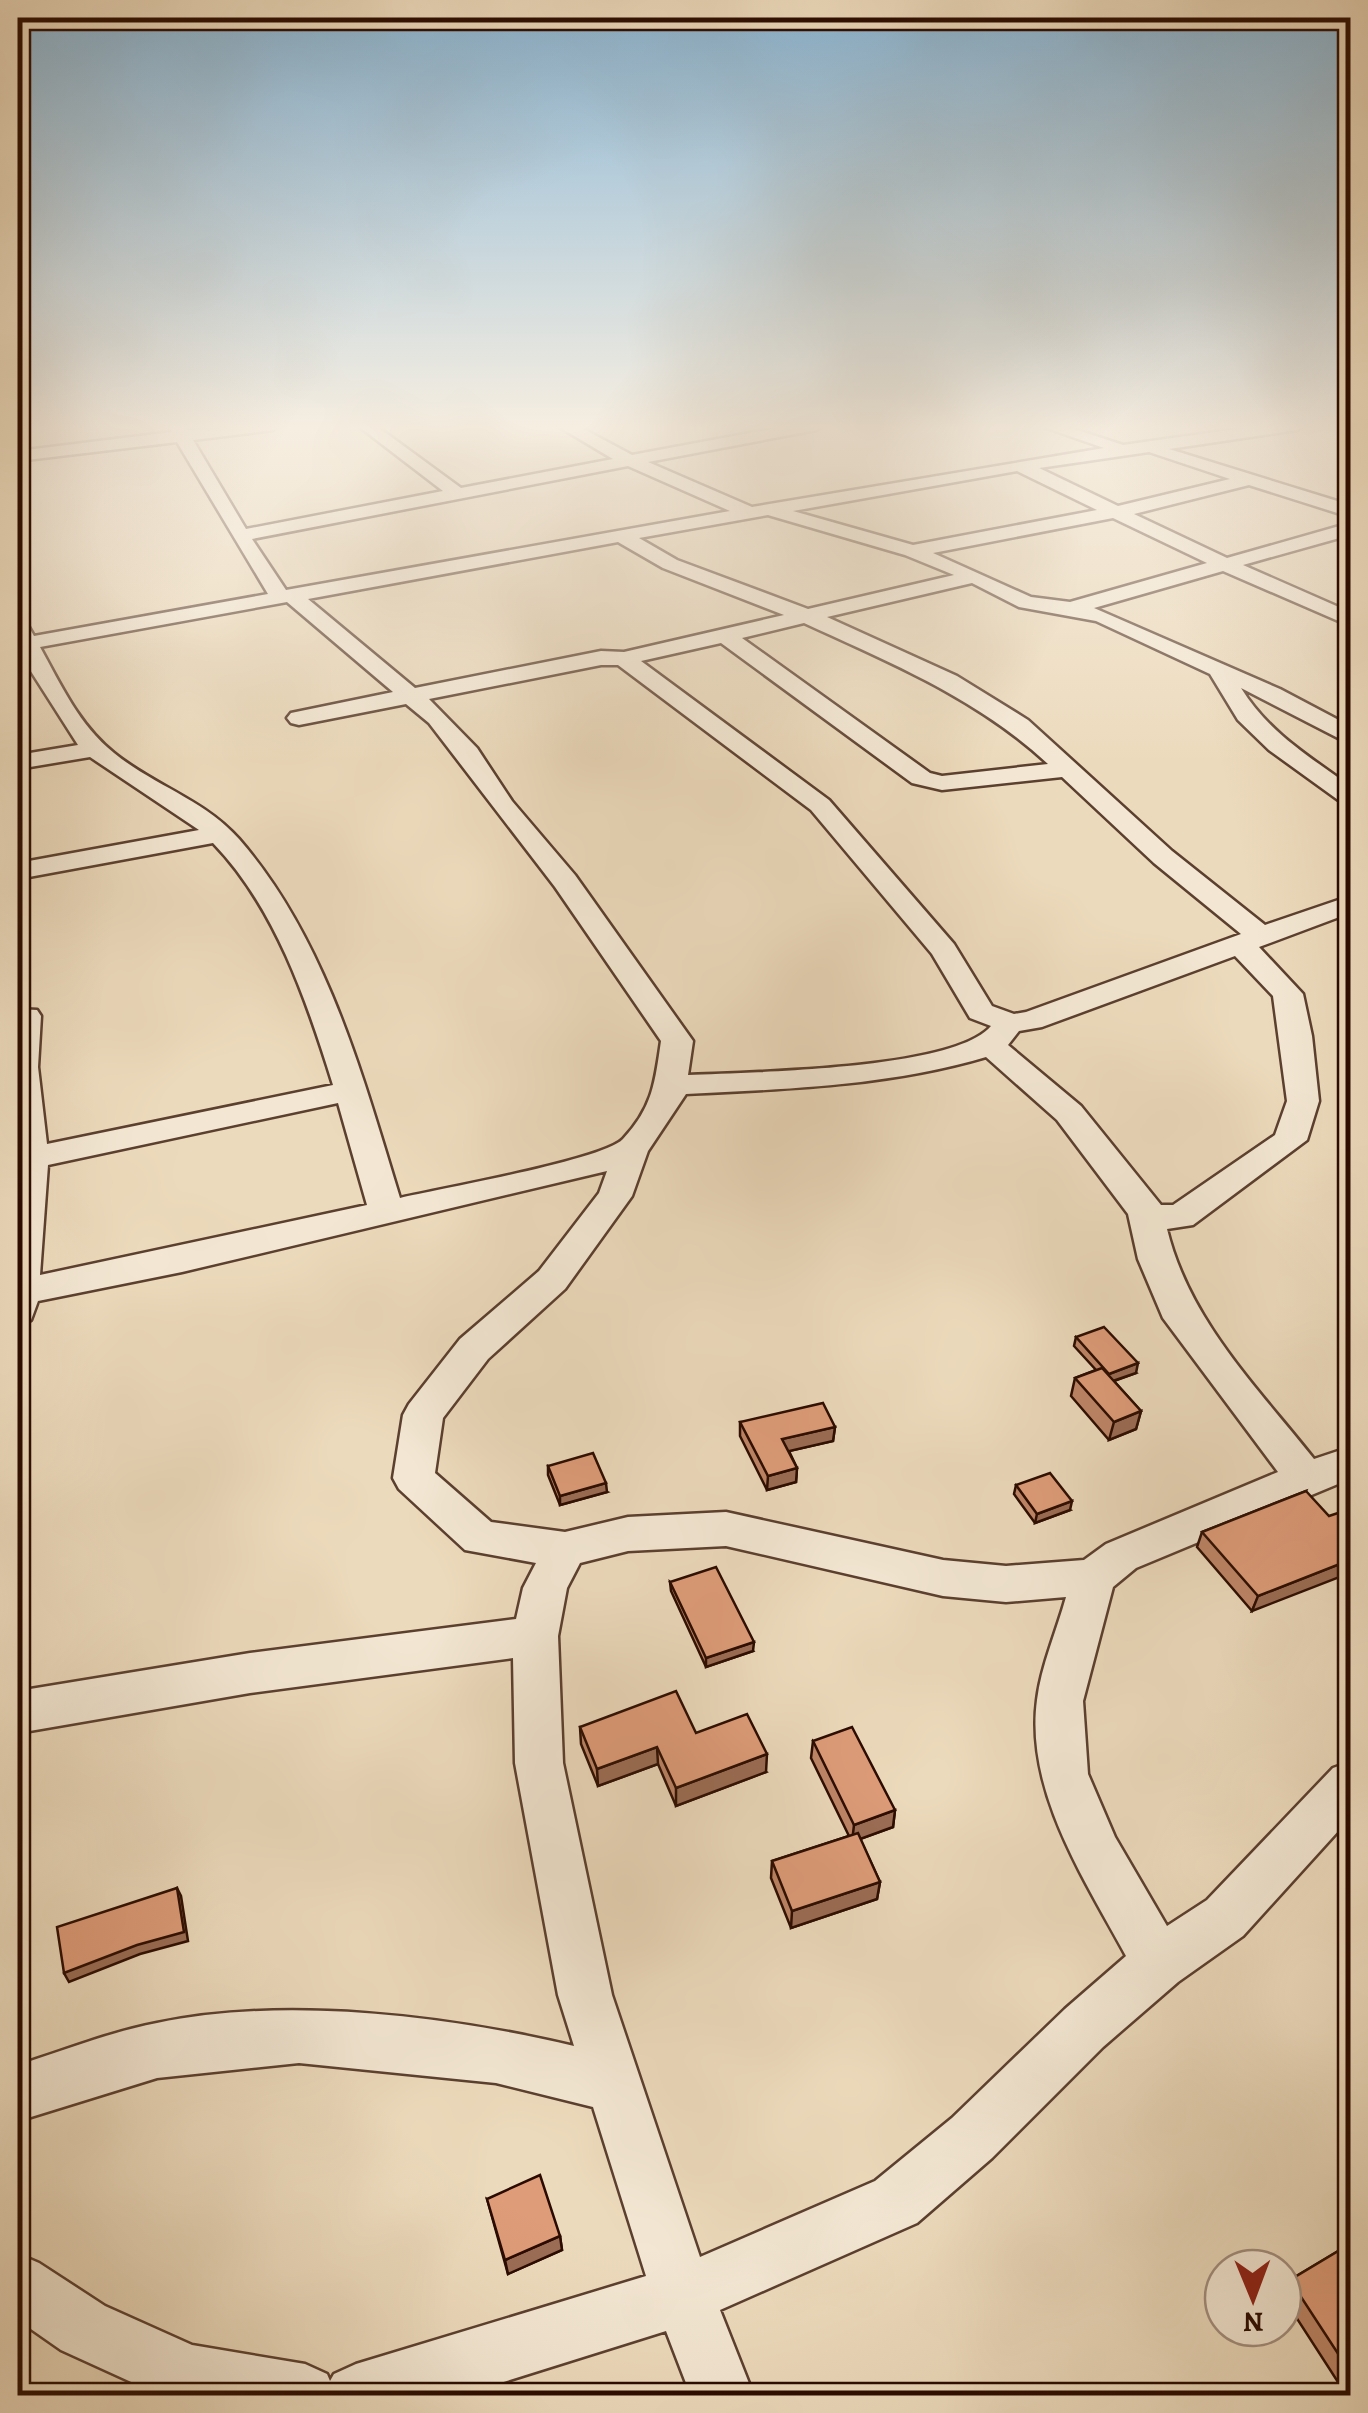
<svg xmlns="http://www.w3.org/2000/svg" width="1368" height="2413" font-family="Alegreya,serif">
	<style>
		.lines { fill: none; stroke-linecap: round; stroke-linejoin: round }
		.minor-casing { stroke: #5b3f2f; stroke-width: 5 }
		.minor { fill: #f3e7d3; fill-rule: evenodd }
		.wall { fill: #bf8668; stroke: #2b0b00; stroke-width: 2.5 }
		.shaded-wall { fill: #9b6d55; stroke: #2b0b00; stroke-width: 2.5 }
		.building { fill: #de9c79; stroke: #2b0b00; stroke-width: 2.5 }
	</style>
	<rect width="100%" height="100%" fill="#ecdabc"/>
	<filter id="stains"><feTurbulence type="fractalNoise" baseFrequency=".002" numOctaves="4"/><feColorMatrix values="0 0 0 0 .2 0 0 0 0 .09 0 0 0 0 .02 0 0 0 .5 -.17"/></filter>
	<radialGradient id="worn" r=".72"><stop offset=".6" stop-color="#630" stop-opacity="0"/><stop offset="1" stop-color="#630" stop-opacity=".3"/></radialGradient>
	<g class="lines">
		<defs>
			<path id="minor" d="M 168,425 L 184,425 L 187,430 L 281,425 L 273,430 L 193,440 L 246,529 L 443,491 L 357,425 L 375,425 L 461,488 L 613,459 L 556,425 L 576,425 L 632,455 L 792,425 L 824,425 L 816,430 L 648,462 L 752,507 L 1104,448 L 1038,425 L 1062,425 L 1123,445 L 1265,425 L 1305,425 L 1297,430 L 1169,449 L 1350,505 L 1350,517 L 1249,485 L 1134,514 L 1227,558 L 1350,523 L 1350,535 L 1243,565 L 1350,612 L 1350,626 L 1223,571 L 1094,608 L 1280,689 L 1350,726 L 1350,742 L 1342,740 L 1241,688 C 1268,732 1310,757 1350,786 L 1350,805 L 1341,802 L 1269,750 L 1238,720 L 1210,674 L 1096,621 L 1019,607 L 972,583 L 827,617 L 957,676 L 1028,720 L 1172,851 L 1265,925 L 1350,896 L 1350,913 L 1259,947 L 1303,994 L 1312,1036 L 1319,1101 L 1307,1140 L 1193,1225 L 1167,1229 C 1189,1320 1257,1387 1314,1459 L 1350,1447 L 1350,1479 L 1136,1568 L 1113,1587 L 1083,1701 L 1088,1774 L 1115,1837 L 1167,1926 L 1207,1900 L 1333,1768 L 1350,1762 L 1350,1818 L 1243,1936 L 1178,1982 L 1103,2047 L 992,2158 L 917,2223 L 720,2310 L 754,2396 L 691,2396 L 666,2331 L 459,2396 L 162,2396 L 61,2350 L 18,2320 L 18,2254 L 39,2263 L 105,2306 L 192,2345 L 305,2364 L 327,2374 L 330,2381 L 334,2374 L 356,2364 L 646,2276 L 593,2107 L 496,2083 L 299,2063 L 157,2078 L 18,2121 L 18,2065 C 63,2051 110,2032 157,2023 C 285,1996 448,2016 574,2046 L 558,1995 L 515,1763 L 513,1658 L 250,1693 L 18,1733 L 18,1691 L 250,1653 L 516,1619 L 523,1588 L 536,1563 L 465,1550 L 399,1489 L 393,1478 L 403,1415 L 409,1404 L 460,1339 L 539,1271 L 599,1193 L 607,1171 L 182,1272 L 38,1301 L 31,1320 L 18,1324 L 18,1009 L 37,1010 L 41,1016 L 38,1067 L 47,1144 L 333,1085 C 307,1001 275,907 213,843 L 18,879 L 18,863 L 199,830 L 90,757 L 18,769 L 18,755 L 78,745 L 18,651 L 18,621 L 26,622 L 34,636 L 268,594 L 177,442 L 18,461 L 18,451 L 172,432 ZM 1149,452 L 1230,479 L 1118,506 L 1039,468 ZM 628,466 L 730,511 L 286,590 L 252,539 ZM 1017,471 L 1097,510 L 913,545 L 793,511 ZM 768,515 L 905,555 L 954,575 L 808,609 L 677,560 L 639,538 ZM 1113,518 L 1207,563 L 1070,602 L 1031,597 L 933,553 ZM 618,542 L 663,568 L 784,615 L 624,652 L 601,651 L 415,688 L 308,599 ZM 287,602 L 393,692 L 291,713 L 287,718 L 291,723 L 299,725 L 406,704 L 429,723 L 555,887 L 661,1041 C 655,1082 653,1107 623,1139 C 603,1160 438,1189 400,1198 C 362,1074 326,939 239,839 C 205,800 153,785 114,753 C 79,725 61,685 40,647 ZM 804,623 C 891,663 977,698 1048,764 L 942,776 L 930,773 L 742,638 ZM 721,643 L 912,783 L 942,790 L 1062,777 L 1154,863 L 1241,934 L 1026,1012 L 1014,1014 L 992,1006 L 954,944 L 829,800 L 641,661 ZM 601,665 L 618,665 L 811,810 L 932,954 L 970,1018 L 991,1026 C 954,1070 750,1072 688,1075 L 693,1041 L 688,1034 L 575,875 L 512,801 L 477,748 L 429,699 ZM 1235,956 L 1273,996 L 1287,1101 L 1275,1135 L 1173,1205 L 1161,1205 L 1081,1106 L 1008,1045 L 1019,1031 L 1042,1027 ZM 986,1057 L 1057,1120 L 1128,1214 L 1138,1259 L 1163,1318 L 1278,1472 L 1106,1544 L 1084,1560 L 1006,1566 L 943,1560 L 726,1512 L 628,1517 L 565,1532 L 491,1522 L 435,1473 L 443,1418 L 488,1359 L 565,1289 L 632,1196 L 648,1151 L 686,1094 C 787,1089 888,1086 986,1057 ZM 338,1103 L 367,1205 L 40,1275 L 48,1165 ZM 726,1546 L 943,1596 L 1006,1602 L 1066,1597 C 1057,1630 1041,1666 1037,1700 C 1025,1791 1085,1880 1126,1956 L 1065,2009 L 952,2118 L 875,2181 L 700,2257 L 612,1995 L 563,1763 L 558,1636 L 567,1588 L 580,1563 L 628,1551 Z"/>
		</defs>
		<use href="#minor" class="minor-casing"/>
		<use href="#minor" class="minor"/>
	</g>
	<path class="wall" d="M 1076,1337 L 1136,1373 L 1114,1381 L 1141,1411 L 1136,1429 L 1109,1440 L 1071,1396 L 1075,1378 L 1096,1370 L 1074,1346 Z
		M 740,1422 L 835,1427 L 833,1441 L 789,1451 L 797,1468 L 796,1482 L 767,1490 L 740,1436 Z
		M 548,1466 L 607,1492 L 560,1505 L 548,1475 Z
		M 1016,1485 L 1070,1510 L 1035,1523 L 1014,1494 Z
		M 1306,1491 L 1252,1611 L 1197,1547 L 1202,1532 Z
		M 670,1582 L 753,1651 L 706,1667 L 671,1591 Z
		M 580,1727 L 696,1733 L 766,1772 L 676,1806 L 658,1764 L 598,1786 L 581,1744 Z
		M 813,1741 L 895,1810 L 893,1827 L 860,1839 L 880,1882 L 877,1899 L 791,1928 L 771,1878 L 772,1861 L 849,1836 L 811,1758 Z
		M 487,2199 L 560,2236 L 562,2250 L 508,2274 Z
		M 1350,2244 L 1350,2396 L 1347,2396 L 1283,2297 L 1283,2291 L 1290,2280 Z"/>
	<path class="shaded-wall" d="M 1138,1363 L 1136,1373 L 1107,1383 L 1109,1374 Z
		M 1141,1411 L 1136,1429 L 1109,1440 L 1114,1422 Z
		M 835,1427 L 833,1441 L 781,1453 L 782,1439 Z
		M 797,1468 L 796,1482 L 767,1490 L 768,1476 Z
		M 606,1483 L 607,1492 L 560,1505 L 560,1496 Z
		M 1072,1501 L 1070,1510 L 1035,1523 L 1037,1514 Z
		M 1350,1560 L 1350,1573 L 1252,1611 L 1258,1596 Z
		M 754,1642 L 753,1651 L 706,1667 L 706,1658 Z
		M 657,1747 L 658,1764 L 598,1786 L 597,1769 Z
		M 767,1754 L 766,1772 L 676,1806 L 676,1788 Z
		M 895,1810 L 893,1827 L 852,1842 L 854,1825 Z
		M 880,1882 L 877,1899 L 791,1928 L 792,1911 Z
		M 177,1888 L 181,1896 L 188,1941 L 140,1954 L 69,1982 L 64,1973 Z
		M 560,2236 L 562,2250 L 508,2274 L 505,2260 Z"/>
	<path class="building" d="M 1104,1327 L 1138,1363 L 1109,1374 L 1076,1337 Z
		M 1102,1368 L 1141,1411 L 1114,1422 L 1075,1378 Z
		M 823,1403 L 835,1427 L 782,1439 L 797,1468 L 768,1476 L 740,1422 Z
		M 593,1453 L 606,1483 L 560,1496 L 548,1466 Z
		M 1050,1473 L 1072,1501 L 1037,1514 L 1016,1485 Z
		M 1306,1491 L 1329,1516 L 1350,1509 L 1350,1560 L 1258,1596 L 1202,1532 Z
		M 716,1567 L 754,1642 L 706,1658 L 670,1582 Z
		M 676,1691 L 696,1733 L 747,1714 L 767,1754 L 676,1788 L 657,1747 L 597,1769 L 580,1727 Z
		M 852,1727 L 895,1810 L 854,1825 L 813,1741 Z
		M 858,1833 L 880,1882 L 792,1911 L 772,1861 Z
		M 177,1888 L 184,1932 L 137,1945 L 64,1973 L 57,1927 Z
		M 540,2175 L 560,2236 L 505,2260 L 487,2199 Z
		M 1350,2244 L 1350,2372 L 1290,2280 Z"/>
	<linearGradient id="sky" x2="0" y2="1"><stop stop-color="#89b6d6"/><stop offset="0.56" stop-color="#f6eee1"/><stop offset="1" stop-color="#f6eee1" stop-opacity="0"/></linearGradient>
	<rect width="1368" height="763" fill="url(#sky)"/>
	<rect width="1368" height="2413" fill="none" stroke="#ecdabc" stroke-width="60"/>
	<rect x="20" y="20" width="1328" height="2373" fill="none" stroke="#2b0b00" stroke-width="5"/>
	<rect x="30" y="30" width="1308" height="2353" fill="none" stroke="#2b0b00" stroke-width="2.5"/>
	<g transform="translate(1253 2298) rotate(179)"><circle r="48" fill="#f3e7d3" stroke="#a38f7f" stroke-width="2.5"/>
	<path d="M0-8L18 38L0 25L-18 38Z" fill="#8f2418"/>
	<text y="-15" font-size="28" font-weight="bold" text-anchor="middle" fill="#2b0b00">N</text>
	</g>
	<rect width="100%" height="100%" filter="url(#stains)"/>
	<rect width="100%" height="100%" fill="url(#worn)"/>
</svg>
